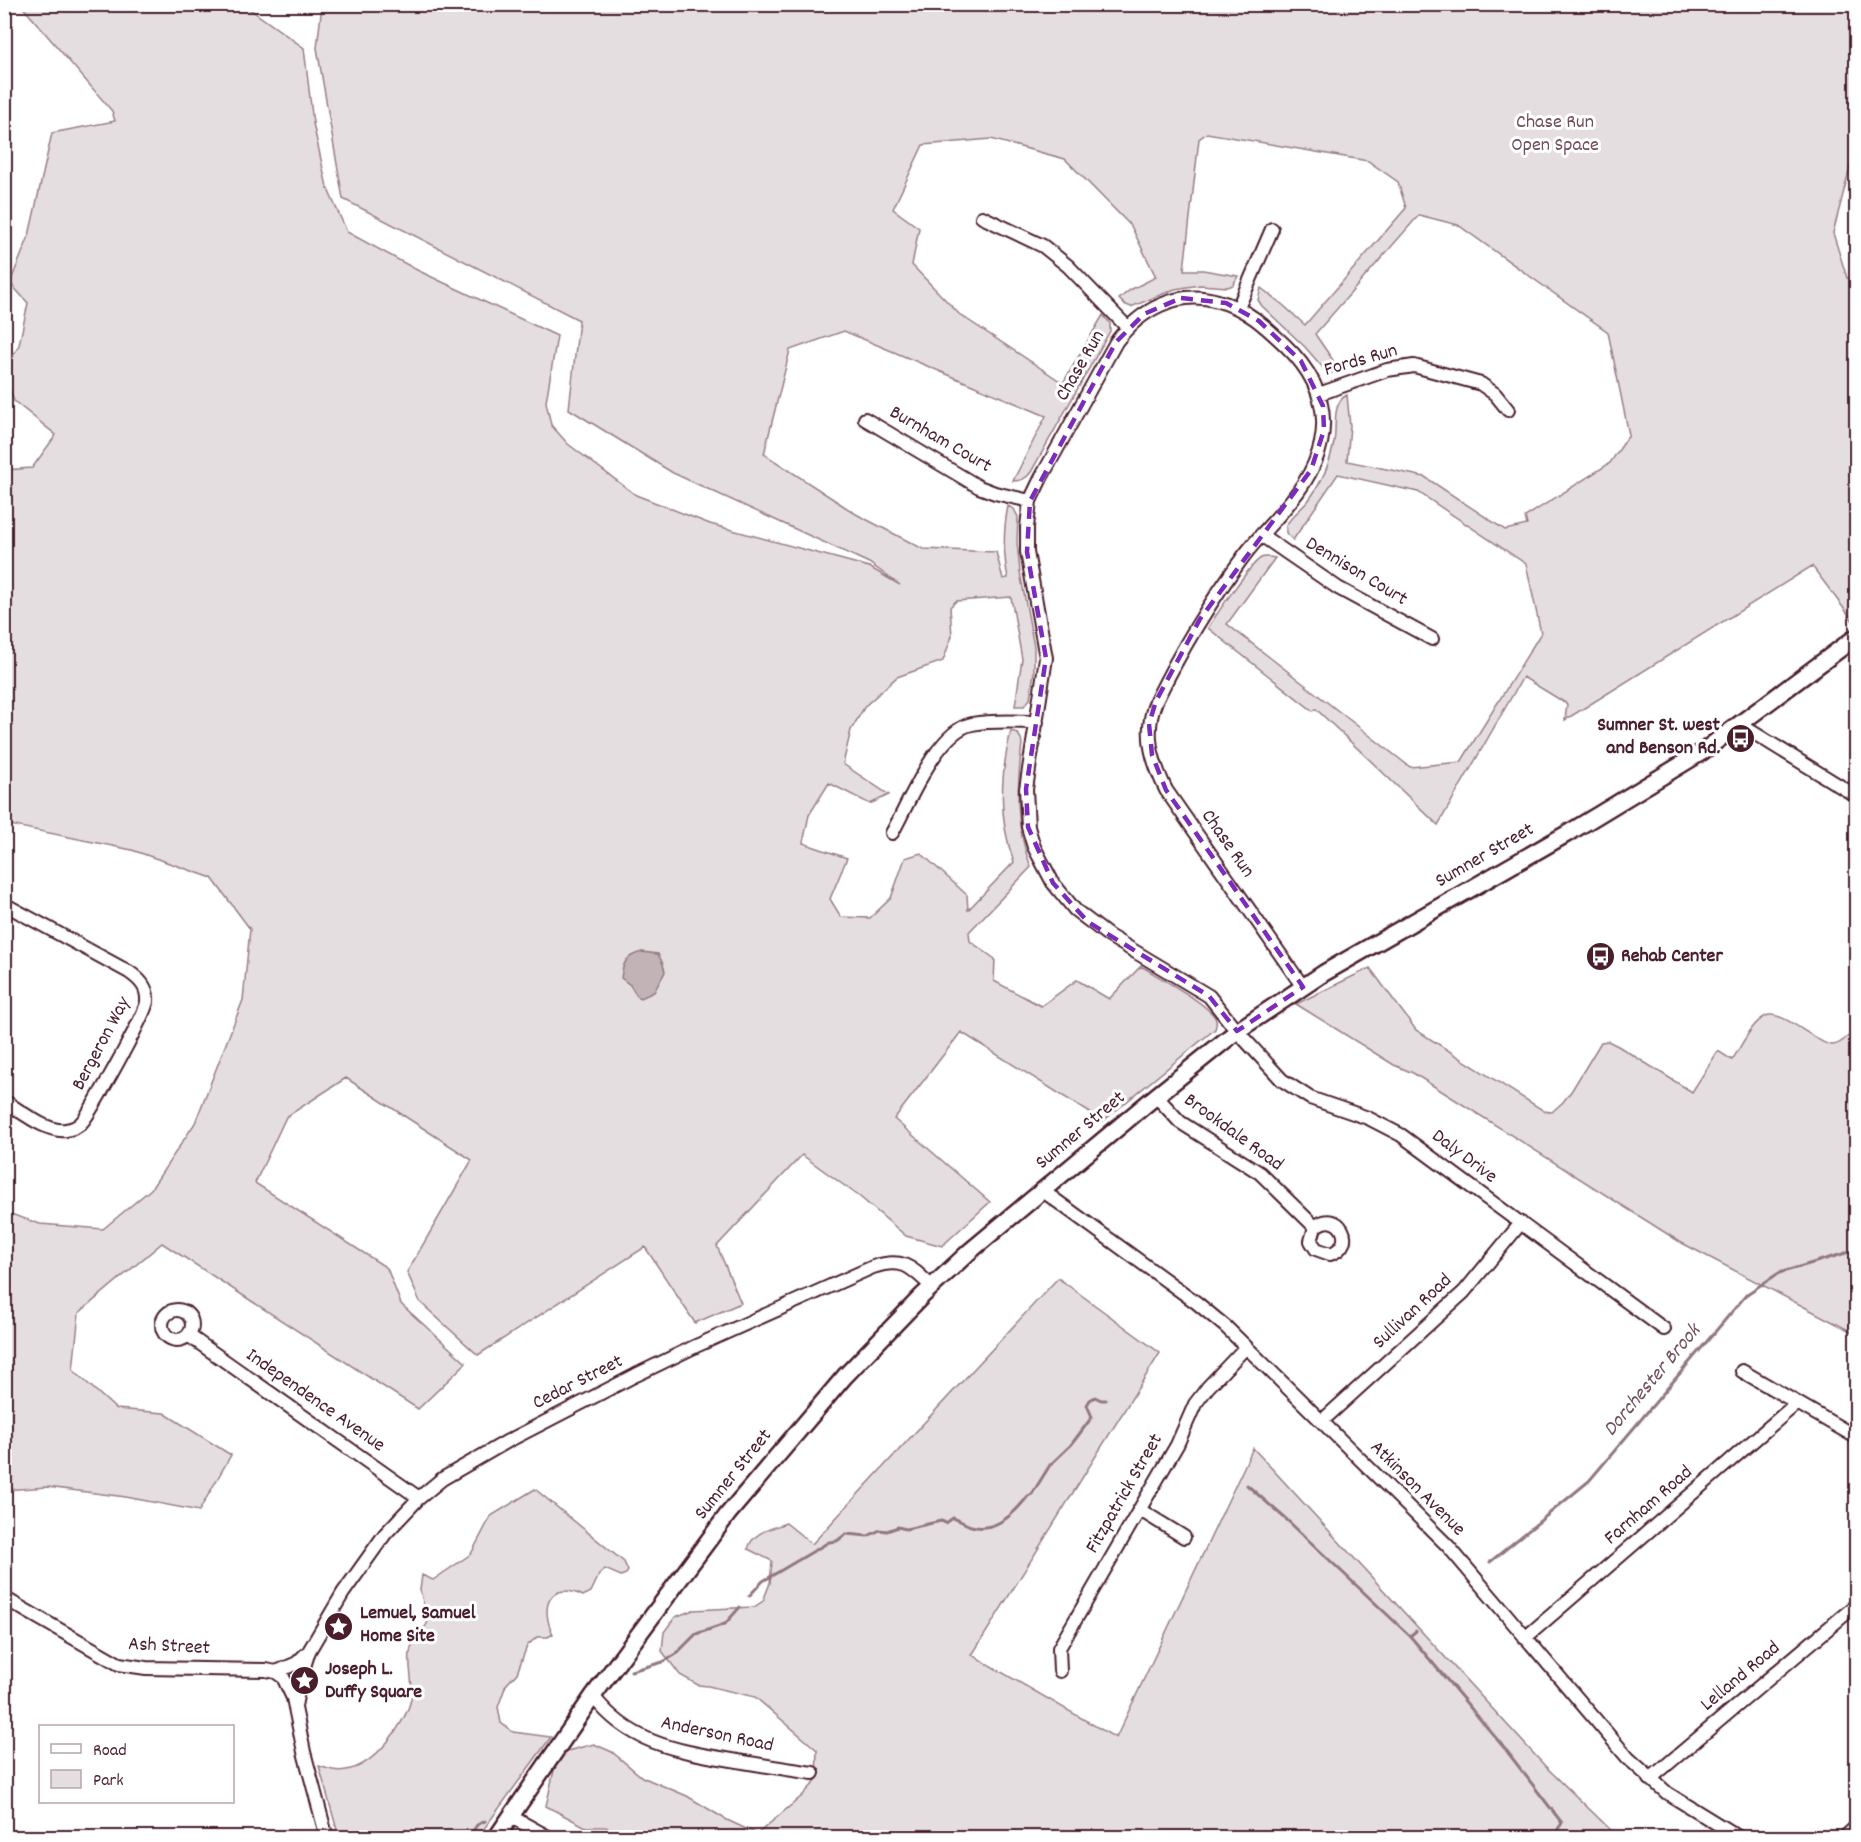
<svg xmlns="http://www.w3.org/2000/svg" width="1861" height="1842" font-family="Dekko,sans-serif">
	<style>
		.green { fill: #e5dee0; stroke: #987e86; stroke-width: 1.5 }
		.water { fill: #c1b3b6; stroke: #91787e; stroke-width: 1.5 }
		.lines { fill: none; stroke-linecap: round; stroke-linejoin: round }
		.stream { stroke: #91787e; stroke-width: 3 }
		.minor-casing { stroke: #4a1f2b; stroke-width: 16 }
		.major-casing { stroke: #4a1f2b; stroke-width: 20 }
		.minor { stroke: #fff; stroke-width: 12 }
		.major { stroke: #fff; stroke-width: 15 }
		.marked { fill: none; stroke: #7b2cbf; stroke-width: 4.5; stroke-dasharray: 12 8; stroke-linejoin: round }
		.labels { text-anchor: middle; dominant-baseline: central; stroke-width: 6; stroke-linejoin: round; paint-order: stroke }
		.park-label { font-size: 20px; fill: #714f58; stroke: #fff }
		.street-label { font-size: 20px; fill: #4a1f2b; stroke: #fff }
		.poi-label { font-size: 20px; font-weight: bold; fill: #4a1f2b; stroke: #fff; text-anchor: start }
		.water-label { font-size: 21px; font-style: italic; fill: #74535c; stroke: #fff }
	</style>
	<rect width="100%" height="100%" fill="#fff"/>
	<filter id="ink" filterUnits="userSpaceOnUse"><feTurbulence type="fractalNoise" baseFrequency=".0167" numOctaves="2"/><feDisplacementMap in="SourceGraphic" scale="12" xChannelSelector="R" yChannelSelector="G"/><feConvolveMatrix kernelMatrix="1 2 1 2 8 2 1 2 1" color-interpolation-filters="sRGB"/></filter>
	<g filter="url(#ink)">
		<path class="green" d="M 21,5 L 244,5 L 304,48 L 313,123 L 327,187 L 347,232 L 419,271 L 557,336 L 546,402 L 551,425 L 568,444 L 636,495 L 710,524 L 869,567 L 900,585 L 869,563 L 673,473 L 569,409 L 579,320 L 343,199 L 317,48 L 322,5 L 1856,5 L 1856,144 L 1833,233 L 1847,278 L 1856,279 L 1856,620 L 1854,622 L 1812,566 L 1565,720 L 1567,704 L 1523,677 L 1438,825 L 1316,709 L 1313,711 L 1208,628 C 1216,615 1250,564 1261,558 C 1266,556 1270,557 1275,558 L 1227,624 L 1410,767 L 1461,762 L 1541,633 L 1526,564 L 1418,492 L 1338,474 L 1293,540 L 1286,533 L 1286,525 C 1292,516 1301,509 1308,501 C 1321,484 1330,463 1334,442 C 1337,427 1331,403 1347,395 L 1350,426 L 1347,461 L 1425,477 L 1505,530 L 1527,525 L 1525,517 L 1610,463 L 1629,435 L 1608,332 L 1458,225 L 1419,215 L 1315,334 L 1341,372 L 1332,373 L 1324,369 L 1305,347 L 1262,306 L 1258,300 L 1261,288 L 1283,305 L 1305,325 L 1406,208 L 1398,182 L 1368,161 L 1207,133 L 1199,139 L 1184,270 L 1203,270 L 1238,276 L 1233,285 L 1228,287 L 1200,285 L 1175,289 L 1131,307 L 1124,304 L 1119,299 L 1130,290 L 1156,277 L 1131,226 L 1065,159 L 991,139 L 923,145 L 893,209 L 919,228 L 912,265 L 959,314 L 1063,383 L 1103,315 L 1110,323 L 1110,331 L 1031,472 C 1026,479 1021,481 1013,481 L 1046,416 L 844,331 L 790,350 L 764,454 L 856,514 L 923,549 L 996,552 L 1003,579 L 1008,578 C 1003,554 1003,531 1008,506 L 1014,509 L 1018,517 L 1017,542 L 1020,572 L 1034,647 L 1034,672 L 1030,699 L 1024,706 L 1015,706 L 1022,659 L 1011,597 L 956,601 L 950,607 L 952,636 L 943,661 L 897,677 L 865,706 L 851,730 L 843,764 L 889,795 L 870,804 L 829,783 L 809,815 L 803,843 L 847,858 L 830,899 L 841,917 L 870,918 L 891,898 L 905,858 L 921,853 L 967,895 L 968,910 L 1014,862 C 998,818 1000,776 1011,731 C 1018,732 1021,736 1022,743 C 1017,789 1014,823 1031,867 L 969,932 L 970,941 L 995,959 L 994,981 L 1041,1006 L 1077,980 L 1109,999 L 1141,966 C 1155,975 1213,1006 1216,1020 C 1217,1024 1216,1026 1215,1029 L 1103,1121 L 961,1032 L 894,1119 L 990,1202 L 942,1246 L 906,1236 L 860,1197 L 802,1155 L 717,1246 L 741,1303 L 695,1323 L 645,1247 L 478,1355 L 420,1302 L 407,1272 L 472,1160 L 346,1078 L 286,1117 L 255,1183 L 387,1268 L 401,1304 L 466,1363 L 418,1409 L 162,1243 L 79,1313 L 73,1370 L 116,1409 L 164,1413 L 231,1455 L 199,1511 L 126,1497 L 47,1487 L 5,1490 L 4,1289 L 9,1282 L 5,1279 L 5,1212 L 40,1224 L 103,1229 L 151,1189 L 195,1123 L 243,1000 L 250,929 L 212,878 L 132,850 L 5,824 L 5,470 L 32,468 L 56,435 L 14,401 L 5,375 L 5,371 L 19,345 L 28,303 L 10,283 L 29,236 L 52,133 L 115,121 L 112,111 Z
			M 1370,968 L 1416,1030 L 1544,1111 L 1552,1112 L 1563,1102 L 1572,1090 L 1601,1042 L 1608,1041 L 1618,1046 L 1692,1092 L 1718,1051 L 1732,1060 C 1741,1047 1751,1023 1766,1016 C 1781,1008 1819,1046 1833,1045 C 1840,1045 1847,1037 1852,1033 L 1856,1033 L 1856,1334 L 1680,1242 L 1413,1073 L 1394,1065 L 1296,1004 Z
			M 1058,1278 L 1160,1353 L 972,1655 L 1116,1738 L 1253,1448 L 1545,1766 L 1618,1837 L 614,1838 L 614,1832 L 606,1827 L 586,1827 L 546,1806 L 555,1766 L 567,1751 L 594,1744 L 612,1752 L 642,1777 L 687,1796 L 725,1819 L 757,1834 L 802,1796 L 816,1781 L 817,1750 L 755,1697 L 708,1686 L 698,1685 L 680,1675 L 662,1651 L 664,1632 L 675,1617 L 693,1610 L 754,1607 L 763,1601 L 770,1583 L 772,1561 L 748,1549 C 752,1532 771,1529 786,1523 L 812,1544 Z
			M 535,1489 L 624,1562 L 628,1571 L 626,1574 L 621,1576 L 605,1569 L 600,1573 L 591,1592 L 583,1596 C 550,1580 539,1606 553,1634 L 548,1637 L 537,1637 L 527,1646 L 517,1673 L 506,1685 L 498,1707 L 501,1723 L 513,1732 L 551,1737 L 478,1837 L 339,1837 L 319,1766 C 328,1769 336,1772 346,1770 C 373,1767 406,1724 411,1699 C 414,1684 408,1667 410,1653 C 411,1639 422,1634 428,1622 L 420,1590 L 422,1575 L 433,1580 L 471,1554 L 491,1516 Z"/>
		<path class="water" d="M 642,952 L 658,954 L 663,964 L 665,972 L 654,992 L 641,998 L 637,996 L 630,985 L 621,978 C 623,962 626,956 642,952 Z"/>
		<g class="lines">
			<path class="stream" d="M 1247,1485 L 1287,1520 L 1410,1636
				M 1490,1562 L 1589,1481 L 1747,1294 L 1779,1273 L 1856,1250
				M 749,1596 L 763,1581 L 829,1542 L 837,1541 L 846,1534 L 868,1536 L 880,1530 L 887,1531 L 898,1527 L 906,1529 L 941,1521 L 946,1523 L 953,1518 C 959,1520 965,1524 971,1526 C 995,1533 1015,1513 1028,1496 L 1032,1494 L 1050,1465 L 1071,1445 L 1092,1417 L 1087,1405 L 1090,1400 L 1095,1397 L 1101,1400 L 1106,1400
				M 1416,1631 L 1410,1636 L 1506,1750 L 1562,1823 L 1552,1838
				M 631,1671 L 663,1662 L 675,1655 L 696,1634 L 725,1624 L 740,1607
				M 468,1838 L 477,1825 L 485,1821"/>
			<defs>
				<path id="minor" d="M 982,217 L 1043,246 L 1068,266 L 1128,328
					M 1238,308 L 1272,229
					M 1319,394 L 1387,370 L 1414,366 L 1481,384 L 1495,394 L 1508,410
					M 865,419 L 979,487 L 995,493 L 1030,501
					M 1261,535 L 1338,588 L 1432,639
					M 1741,725 L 1856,796
					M 892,833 C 909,803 937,731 972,724 C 993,720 1017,722 1037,722
					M 4,904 L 129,972 C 139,979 148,987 147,1001 C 147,1012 91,1112 82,1122 C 78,1127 72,1129 66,1130 C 47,1133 21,1111 4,1101
					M 1303,987 L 1166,790 C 1152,761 1143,733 1156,701 C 1181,650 1209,603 1243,557 C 1257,538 1275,521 1290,502 C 1334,449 1336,394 1285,345 C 1265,326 1246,308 1218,301 C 1177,289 1140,310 1116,342 L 1041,478 L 1030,501 L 1027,527 L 1027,552 L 1046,658 L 1026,789 L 1028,827 L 1034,847 L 1053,883 L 1075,910 L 1109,936 L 1209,996 L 1237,1031 L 1282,1080 L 1310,1098 L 1368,1118 L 1401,1135 L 1664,1329
					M 1156,1096 L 1180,1122 L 1260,1173 L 1315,1227 L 1311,1241 L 1316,1249 L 1330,1254 C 1359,1245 1338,1207 1315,1227
					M 1043,1191 L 1197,1303 L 1226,1327 L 1448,1546 L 1628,1758 L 1667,1793 L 1740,1838
					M162 1325a15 15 0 1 1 30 0a15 15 0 1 1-30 0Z
					M 188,1335 L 419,1498
					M 1742,1371 L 1856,1437
					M 1322,1421 L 1464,1292 L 1521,1223
					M 1140,1510 L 1184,1537
					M 4,1598 L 119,1664 L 146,1668 L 266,1670 L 276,1672 L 283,1677 L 293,1698 L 304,1752 L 327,1838
					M 1525,1638 L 1797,1403
					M 1060,1671 L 1059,1648 L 1177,1445 L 1195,1404 L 1208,1387 L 1246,1347
					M 276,1672 L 297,1663 L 306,1654
					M 593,1696 C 628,1742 673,1750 726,1759 C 755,1764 784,1769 813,1773
					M 295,1706 L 301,1676 L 309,1651 L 343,1593 L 385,1534 L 419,1498 L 442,1479 L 508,1441 L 636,1375 L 696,1346 L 873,1267 C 903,1257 911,1267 932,1287
					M 1650,1779 L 1856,1605
					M 510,1816 L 550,1838
					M 1844,1838 L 1856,1827"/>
				<path id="major" d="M 496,1838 L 593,1696 L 728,1514 L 845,1376 L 922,1296 L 969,1252 L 1156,1096 L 1237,1031 L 1324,973 L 1570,832 L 1702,752 L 1856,637"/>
			</defs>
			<use href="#minor" class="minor-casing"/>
			<use href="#major" class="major-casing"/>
			<use href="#minor" class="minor"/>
			<use href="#major" class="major"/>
		</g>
	</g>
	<path class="marked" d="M 1181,298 L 1226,303 L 1259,321 L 1301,361 L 1323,406 L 1324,430 L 1311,470 L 1200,619 L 1156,701 L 1149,724 L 1152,755 L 1166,790 L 1303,987 L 1237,1031 L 1209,996 L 1088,922 L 1053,883 L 1028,827 L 1026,789 L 1046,658 L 1027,552 L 1030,501 L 1116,342 L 1144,314 Z"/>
	<defs>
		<symbol id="bus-disc" viewBox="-11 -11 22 22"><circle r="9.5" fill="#4a1f2b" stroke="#fff"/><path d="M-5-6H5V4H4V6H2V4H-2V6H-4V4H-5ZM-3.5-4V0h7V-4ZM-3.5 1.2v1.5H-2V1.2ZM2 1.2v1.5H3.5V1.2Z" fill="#fff"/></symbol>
		<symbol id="sight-disc" viewBox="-11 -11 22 22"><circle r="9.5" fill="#4a1f2b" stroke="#fff"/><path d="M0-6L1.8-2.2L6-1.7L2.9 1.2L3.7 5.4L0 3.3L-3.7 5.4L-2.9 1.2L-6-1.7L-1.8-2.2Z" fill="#fff"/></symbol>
	</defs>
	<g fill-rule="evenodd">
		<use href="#bus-disc" x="1724" y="722" width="33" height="33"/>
		<use href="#bus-disc" x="1584" y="940" width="33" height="33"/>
		<use href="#sight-disc" x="322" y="1610" width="33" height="33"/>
		<use href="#sight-disc" x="288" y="1664" width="33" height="33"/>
	</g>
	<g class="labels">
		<g class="park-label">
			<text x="1555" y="123">Chase Run<tspan x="1555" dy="23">Open Space</tspan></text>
		</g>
		<g class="street-label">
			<text transform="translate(1361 361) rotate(-16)">Fords Run</text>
			<text transform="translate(1081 366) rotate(-60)">Chase Run</text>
			<text transform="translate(940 440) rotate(30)">Burnham Court</text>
			<text transform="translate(1356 572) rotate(31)">Dennison Court</text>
			<text transform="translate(1227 844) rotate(55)">Chase Run</text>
			<text transform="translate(1485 856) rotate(-30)">Sumner Street</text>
			<text transform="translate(102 1044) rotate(-62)">Bergeron Way</text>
			<text transform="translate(1081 1131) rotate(-40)">Sumner Street</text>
			<text transform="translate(1233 1133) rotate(36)">Brookdale Road</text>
			<text transform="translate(1464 1157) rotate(37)">Daly Drive</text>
			<text transform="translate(1413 1312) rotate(-43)">Sullivan Road</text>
			<text transform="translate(578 1383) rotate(-27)">Cedar Street</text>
			<text transform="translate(315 1401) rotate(35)">Independence Avenue</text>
			<text transform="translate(734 1475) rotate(-51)">Sumner Street</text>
			<text transform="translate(1417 1489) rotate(45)">Atkinson Avenue</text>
			<text transform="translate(1125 1494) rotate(-60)">Fitzpatrick Street</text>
			<text transform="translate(1649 1506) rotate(-41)">Farnham Road</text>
			<text transform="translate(169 1647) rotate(3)">Ash Street</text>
			<text transform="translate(1741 1677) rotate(-40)">Lelland Road</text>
			<text transform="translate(717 1735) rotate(12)">Anderson Road</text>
		</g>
		<g class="poi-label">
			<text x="1720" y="726" text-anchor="end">Sumner St. west<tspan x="1720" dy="23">and Benson Rd.</tspan></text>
			<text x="1621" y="957">Rehab Center</text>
			<text x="360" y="1614">Lemuel, Samuel<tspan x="360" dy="23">Home Site</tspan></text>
			<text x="325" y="1670">Joseph L.<tspan x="325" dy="23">Duffy Square</tspan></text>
		</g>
		<g class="water-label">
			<text transform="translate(1653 1381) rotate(-50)">Dorchester Brook</text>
		</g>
	</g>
	<rect width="1861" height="1842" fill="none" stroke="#fff" stroke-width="24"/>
	<rect x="12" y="12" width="1837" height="1818" fill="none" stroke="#4a1f2b" stroke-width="2" filter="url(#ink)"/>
	<rect x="39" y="1725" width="195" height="78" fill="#ffffff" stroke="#b7a5aa" stroke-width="1.5"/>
	<rect x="51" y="1744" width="30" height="9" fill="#ffffff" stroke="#b7a5aa" stroke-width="1.5"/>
	<text x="93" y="1755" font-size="18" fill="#4a1f2b">Road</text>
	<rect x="51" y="1770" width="30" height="18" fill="#e5dee0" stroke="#b7a5aa" stroke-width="1.5"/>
	<text x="93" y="1785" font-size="18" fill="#4a1f2b">Park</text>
</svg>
